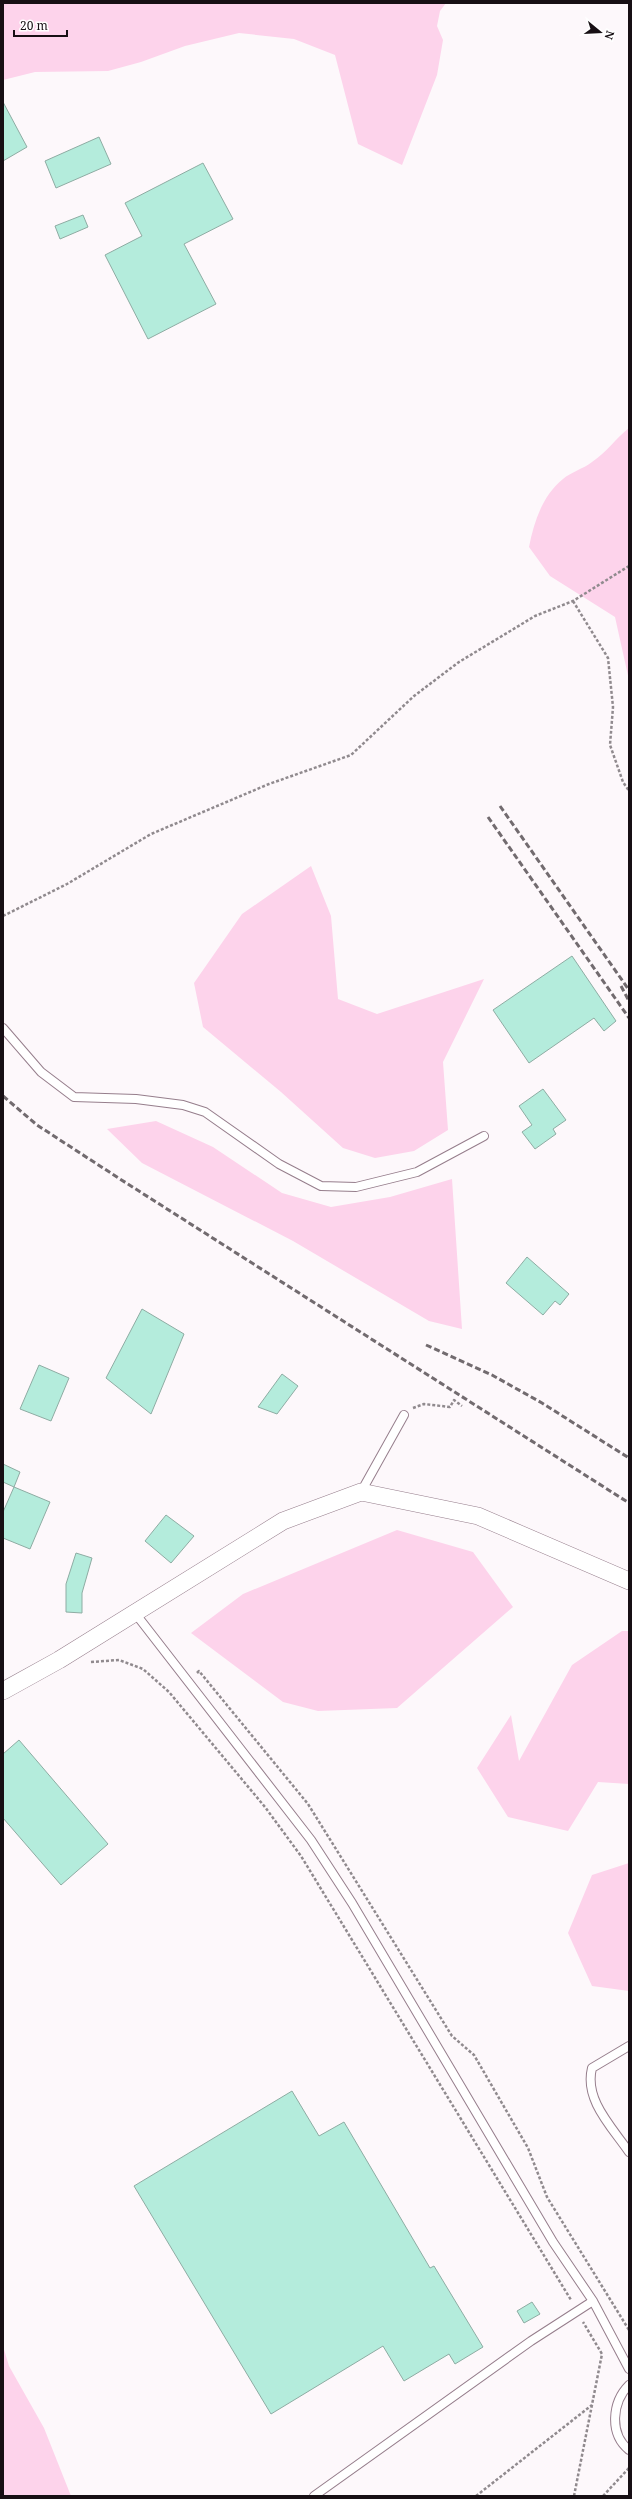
<svg xmlns="http://www.w3.org/2000/svg" width="632" height="2499" font-family="'Noto Serif',serif">
	<style>
		.green { fill: #fdd3eb }
		.building { fill: #b4ecdc; stroke: #8eaca3 }
		.lines { fill: none; stroke-linecap: round; stroke-linejoin: round }
		.lane-casing { stroke: #967e8c; stroke-width: 10 }
		.street-casing { stroke: #967e8c; stroke-width: 18 }
		.path { stroke: #908a8e; stroke-width: 2.5; stroke-dasharray: 3 2; stroke-linecap: butt }
		.lane { stroke: #fff; stroke-width: 8 }
		.street { stroke: #fff; stroke-width: 17 }
		.rail { stroke: #726b6f; stroke-width: 3; stroke-dasharray: 6 3; stroke-linecap: butt }
	</style>
	<rect width="100%" height="100%" fill="#fdf8fb"/>
	<path class="green" d="M 3,3 L 446,3 L 440,11 L 437,26 L 443,40 L 437,75 L 402,165 L 358,144 L 335,55 L 294,39 L 239,33 L 185,46 L 141,62 L 108,71 L 35,72 L 3,80 Z
		M 629,428 L 629,680 L 615,617 L 550,576 L 529,547 C 534,522 542,496 563,479 C 571,472 583,469 592,462 C 606,453 616,438 629,428 Z
		M 311,866 L 331,916 L 338,999 L 377,1014 L 484,979 L 443,1062 L 448,1130 L 414,1151 L 375,1158 L 343,1148 L 281,1092 L 203,1027 L 194,983 L 242,914 Z
		M 156,1121 L 213,1147 L 282,1193 L 331,1207 L 390,1197 L 452,1179 L 462,1329 L 429,1321 L 293,1241 L 142,1163 L 107,1129 Z
		M 397,1530 L 473,1552 L 513,1607 L 397,1708 L 318,1711 L 283,1702 L 191,1633 L 243,1594 Z
		M 622,1631 L 629,1631 L 629,1784 L 598,1782 L 568,1831 L 508,1817 L 477,1768 L 511,1715 L 519,1761 L 572,1665 Z
		M 629,1863 L 629,1991 L 592,1986 L 568,1933 L 592,1875 Z
		M 3,2346 L 9,2366 L 44,2428 L 71,2496 L 3,2496 Z"/>
	<path class="building" d="M 3,102 L 27,147 L 3,161 Z
		M 99,137 L 111,164 L 56,188 L 45,161 Z
		M 203,163 L 233,219 L 184,244 L 216,304 L 148,339 L 105,255 L 142,236 L 125,203 Z
		M 83,215 L 88,227 L 60,239 L 55,226 Z
		M 572,956 L 616,1021 L 604,1031 L 594,1018 L 529,1063 L 493,1010 Z
		M 543,1089 L 566,1120 L 553,1129 L 556,1134 L 535,1149 L 522,1132 L 532,1125 L 519,1106 Z
		M 527,1257 L 569,1294 L 560,1305 L 555,1301 L 543,1315 L 506,1283 Z
		M 142,1309 L 184,1334 L 151,1414 L 106,1378 Z
		M 39,1365 L 69,1378 L 51,1421 L 20,1409 Z
		M 282,1374 L 298,1386 L 277,1414 L 258,1407 Z
		M 3,1464 L 20,1472 L 14,1487 L 3,1482 Z
		M 14,1487 L 50,1502 L 30,1549 L 3,1538 L 3,1512 Z
		M 166,1515 L 194,1536 L 171,1563 L 145,1541 Z
		M 76,1553 L 92,1558 L 82,1593 L 82,1613 L 66,1612 L 66,1584 Z
		M 19,1740 L 108,1844 L 61,1885 L 3,1818 L 3,1754 Z
		M 292,2091 L 319,2136 L 344,2122 L 430,2268 L 434,2266 L 483,2347 L 455,2364 L 449,2354 L 404,2381 L 383,2346 L 271,2414 L 134,2186 Z
		M 532,2302 L 540,2314 L 524,2323 L 517,2311 Z"/>
	<g class="lines">
		<defs>
			<path id="lane" d="M 3,1028 L 41,1072 L 74,1097 L 136,1099 L 183,1105 L 205,1112 L 279,1164 L 321,1186 L 356,1187 L 417,1172 L 484,1136
				M 361,1492 L 404,1415
				M 135,1613 L 311,1840 L 352,1903 L 553,2242 L 593,2301 L 629,2369
				M 629,2046 L 592,2068 C 584,2100 612,2127 629,2152
				M 629,2385 C 612,2402 609,2434 629,2450
				M 314,2496 L 531,2341 L 593,2301"/>
			<path id="street" d="M 3,1691 L 59,1660 L 283,1521 L 361,1492 L 478,1516 L 629,1581"/>
		</defs>
		<use href="#lane" class="lane-casing"/>
		<use href="#street" class="street-casing"/>
		<path class="path" d="M 573,601 L 608,658 L 613,707 L 610,745 L 623,782 L 629,791
			M 3,916 L 67,884 L 151,834 L 269,784 L 351,755 L 414,696 L 459,662 L 535,616 L 573,601 L 629,566
			M 413,1408 L 424,1404 L 450,1407 L 454,1400 L 462,1406
			M 91,1662 L 119,1660 L 143,1669 L 169,1692 L 265,1807 L 301,1856 L 571,2300
			M 197,1673 L 199,1671 L 308,1804 L 452,2036 L 474,2055 L 528,2148 L 547,2197 L 629,2330
			M 476,2496 L 592,2405
			M 574,2496 L 602,2354 L 583,2322
			M 603,2496 L 629,2468"/>
		<use href="#lane" class="lane"/>
		<use href="#street" class="street"/>
		<path class="rail" d="M 500,806 L 629,990
			M 488,817 L 629,1018
			M 621,986 L 629,1001
			M 3,1096 L 37,1125 L 120,1179 L 629,1503
			M 426,1345 L 492,1375 L 542,1403 L 629,1458"/>
	</g>
	<rect width="632" height="2499" fill="none" stroke="#170f14" stroke-width="8"/>
	<g transform="translate(600 32) rotate(108)" stroke="#ffffff" stroke-width="3" paint-order="stroke">
	<path d="M0-3L7 15L0 10L-7 15Z" fill="#170f14"/>
	<text y="-6" font-size="11" font-weight="bold" text-anchor="middle" fill="#170f14">N</text>
	</g>
	<path d="M14 30v6h53v-6" fill="none" stroke="#170f14" stroke-width="2"/>
	<text x="20" y="30" font-size="12" fill="#170f14" stroke="#ffffff" stroke-width="3" paint-order="stroke">20 m</text>
</svg>
